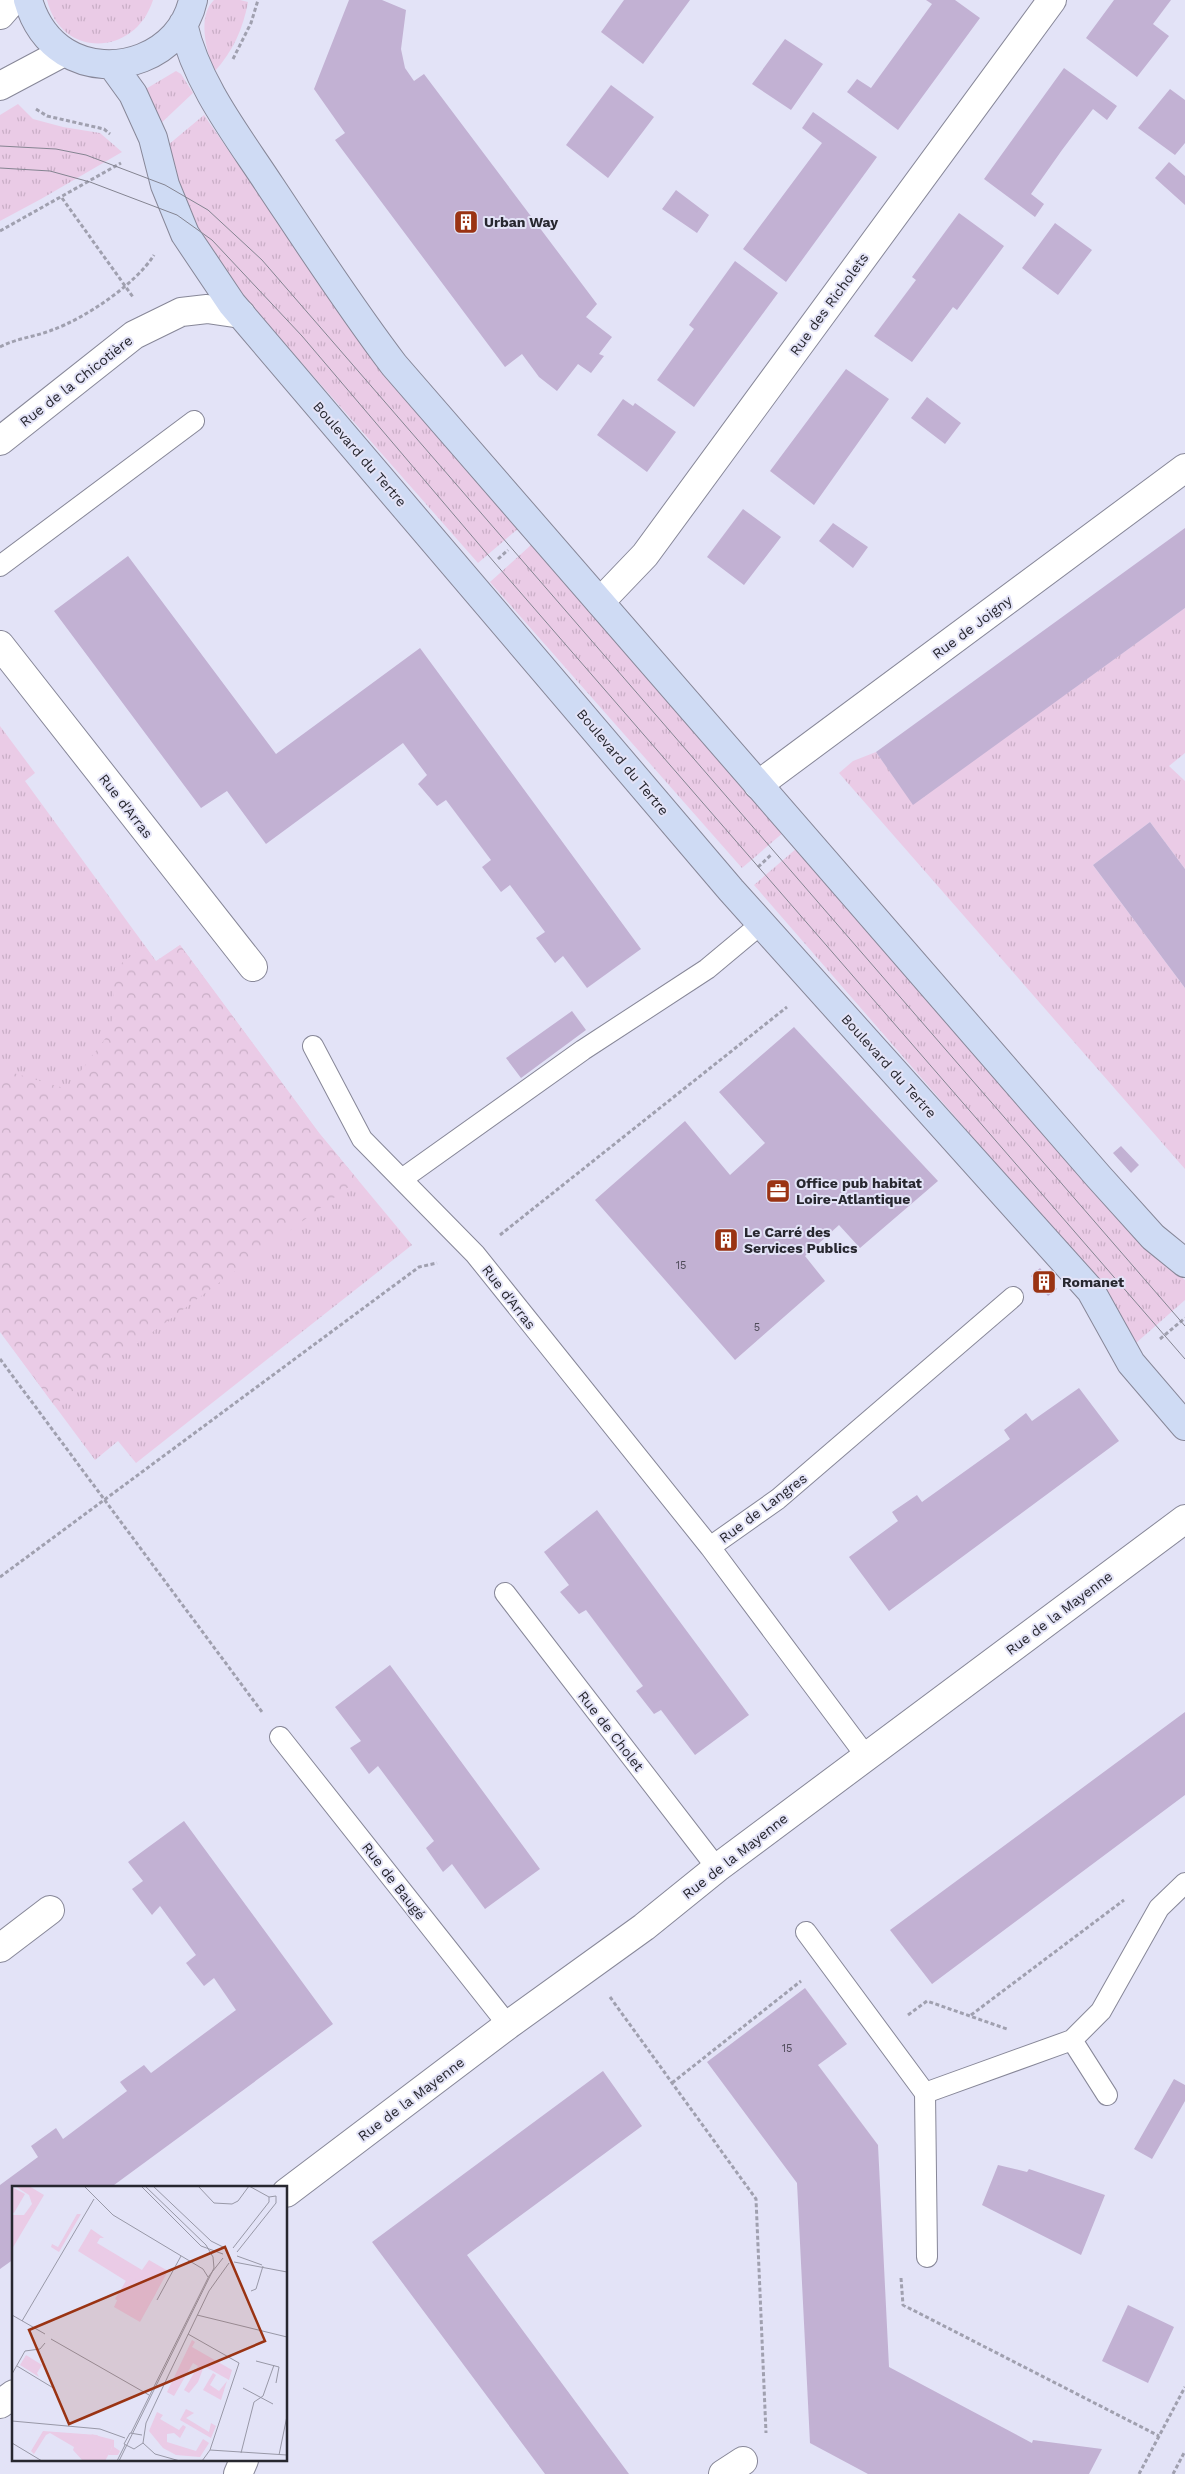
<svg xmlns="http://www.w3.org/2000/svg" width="1185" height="2474" font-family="'Work Sans',sans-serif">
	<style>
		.grass { fill: url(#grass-tufts) }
		.park { fill: url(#park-crowns) }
		.building { fill: #c2b1d3 }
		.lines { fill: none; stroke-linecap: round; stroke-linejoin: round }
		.service-casing { stroke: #878798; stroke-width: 22 }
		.pedestrian-casing { stroke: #878798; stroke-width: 30 }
		.minor-casing { stroke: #878798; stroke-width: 30 }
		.tertiary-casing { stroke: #878798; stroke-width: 30 }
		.secondary-casing { stroke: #878798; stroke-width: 30 }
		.path { stroke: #a0a0af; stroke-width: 3; stroke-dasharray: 4 2.5; stroke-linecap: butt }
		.service { stroke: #fff; stroke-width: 20 }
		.pedestrian { stroke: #fff; stroke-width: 28 }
		.minor { stroke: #fff; stroke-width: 28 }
		.tertiary { stroke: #fff; stroke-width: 28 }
		.secondary { stroke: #cfdbf4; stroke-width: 28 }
		.tram { stroke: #848491; stroke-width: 1 }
		.labels { text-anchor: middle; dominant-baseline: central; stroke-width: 4; stroke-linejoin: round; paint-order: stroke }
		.number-label { font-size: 11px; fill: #4e4a58 }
		.poi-label { font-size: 14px; font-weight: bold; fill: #27272f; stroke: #e3e3f7; text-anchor: start }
		.street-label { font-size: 14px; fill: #27272f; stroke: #e3e3f7 }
		.inset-road { fill: none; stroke: #9898a7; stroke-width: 1 }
		.view { fill: #9a3313; fill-opacity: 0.15; stroke: #9a3313; stroke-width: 2.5 }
		.inset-edge { fill: none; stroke: #27272f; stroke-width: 2.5 }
	</style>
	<defs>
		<pattern id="grass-tufts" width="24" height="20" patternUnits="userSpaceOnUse" patternTransform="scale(1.25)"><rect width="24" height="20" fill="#eacbe6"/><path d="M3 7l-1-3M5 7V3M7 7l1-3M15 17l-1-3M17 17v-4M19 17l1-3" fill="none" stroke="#c9aec6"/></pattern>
		<pattern id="park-crowns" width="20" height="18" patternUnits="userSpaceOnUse" patternTransform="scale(1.25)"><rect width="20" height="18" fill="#eacbe6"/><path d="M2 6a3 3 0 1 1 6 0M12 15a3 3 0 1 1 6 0" fill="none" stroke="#c9aec6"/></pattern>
	</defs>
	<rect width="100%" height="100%" fill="#e3e3f7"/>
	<path class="grass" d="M 47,0 L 153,0 C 135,57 61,59 47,0 Z
		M 214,0 L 240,0 L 248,2 C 243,29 233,51 215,71 C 206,53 197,16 214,0 Z
		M 176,71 L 181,74 L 193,93 L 158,126 L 139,93 Z
		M 18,104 L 33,119 L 63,127 L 100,133 L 122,152 L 41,199 L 0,221 L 0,115 Z
		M 204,115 L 354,332 L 520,527 L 478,563 L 205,253 L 190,229 L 168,145 Z
		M 531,545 L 784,832 L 742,868 L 490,582 Z
		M 1185,608 L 1185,753 L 1169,766 L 1185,781 L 1185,869 L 1150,822 L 1093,865 L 1185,988 L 1185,1169 L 839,773 L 853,761 L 876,752 L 913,804 Z
		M 0,726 L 35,773 L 25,781 L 156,961 L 180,945 L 319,1133 L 412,1245 L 136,1463 L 118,1441 L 95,1460 L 0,1332 Z
		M 797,848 L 1143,1245 L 1185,1280 L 1185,1300 L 1136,1343 L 1095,1278 L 754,885 Z"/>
	<path class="park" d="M 180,945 L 319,1133 L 358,1180 L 54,1405 L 0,1331 L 0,1069 L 67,1089 L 111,1031 L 115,968 L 145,946 L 156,962 Z"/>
	<path class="building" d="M 349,0 L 382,0 L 406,10 L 401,49 L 405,68 L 414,81 L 424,74 L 597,304 L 586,317 L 612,337 L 599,354 L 604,356 L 591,373 L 578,364 L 557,391 L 539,377 L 522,354 L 505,367 L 335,140 L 345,133 L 314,89 Z
		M 624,0 L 690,0 L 643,64 L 601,32 Z
		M 926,0 L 955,0 L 980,18 L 898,130 L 847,92 L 857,79 L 871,88 L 932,4 Z
		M 1114,0 L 1171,0 L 1153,24 L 1169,36 L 1137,77 L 1086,38 Z
		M 785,39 L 823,64 L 791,110 L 752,84 Z
		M 1064,68 L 1117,106 L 1107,120 L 1093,109 L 1062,150 L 1031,194 L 1044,204 L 1035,217 L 984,179 Z
		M 611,85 L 654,117 L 608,178 L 566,145 Z
		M 1170,89 L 1185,100 L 1185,143 L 1175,155 L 1138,128 Z
		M 813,112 L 877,157 L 786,282 L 743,249 L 822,143 L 802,128 Z
		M 1169,162 L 1185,176 L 1185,205 L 1155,178 Z
		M 676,190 L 709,215 L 697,233 L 662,209 Z
		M 959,213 L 1004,246 L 957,310 L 953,307 L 912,362 L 874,336 L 916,280 L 912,277 Z
		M 1055,223 L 1092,250 L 1058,295 L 1022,268 Z
		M 735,261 L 778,293 L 694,407 L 657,380 L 694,329 L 689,325 Z
		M 846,369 L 889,399 L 814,505 L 770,471 Z
		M 927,397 L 961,423 L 945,444 L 911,418 Z
		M 623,399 L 633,406 L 635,403 L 676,432 L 647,472 L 597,435 Z
		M 743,509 L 781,537 L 744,585 L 707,557 Z
		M 833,523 L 868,547 L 853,568 L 819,541 Z
		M 1185,528 L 1185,608 L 913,805 L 876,752 Z
		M 128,556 L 276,754 L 420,648 L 641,949 L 587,988 L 563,956 L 555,963 L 536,938 L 545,932 L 510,885 L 501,892 L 482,867 L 491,860 L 446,800 L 437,806 L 418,784 L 427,775 L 403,743 L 266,844 L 227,791 L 201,808 L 54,611 Z
		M 1150,822 L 1185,869 L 1185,988 L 1093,865 Z
		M 572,1011 L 586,1030 L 521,1078 L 506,1058 Z
		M 794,1027 L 938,1181 L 860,1248 L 839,1225 L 805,1256 L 825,1281 L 735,1360 L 595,1200 L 685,1121 L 730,1175 L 765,1143 L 719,1092 Z
		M 1121,1146 L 1139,1165 L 1131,1173 L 1113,1153 Z
		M 1040,1268 L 1057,1289 L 1048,1296 L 1031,1276 Z
		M 1079,1388 L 1119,1441 L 889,1611 L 849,1557 L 898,1521 L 892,1512 L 917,1495 L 922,1502 L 1010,1439 L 1004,1430 L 1026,1413 L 1032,1421 Z
		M 597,1510 L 749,1715 L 695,1755 L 661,1710 L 654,1714 L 636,1691 L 643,1686 L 586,1610 L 579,1614 L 560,1592 L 569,1585 L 544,1552 Z
		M 390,1665 L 540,1869 L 485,1909 L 452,1864 L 443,1872 L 426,1848 L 434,1841 L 378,1766 L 369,1774 L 350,1748 L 361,1741 L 335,1707 Z
		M 1185,1712 L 1185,1795 L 932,1984 L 890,1930 Z
		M 184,1821 L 333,2024 L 110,2188 L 14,2188 L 14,2259 L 0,2269 L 0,2185 L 38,2157 L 31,2146 L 56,2128 L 63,2139 L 127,2091 L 120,2082 L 144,2065 L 151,2073 L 236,2010 L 214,1978 L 204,1986 L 186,1963 L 196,1955 L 160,1906 L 152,1915 L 132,1889 L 143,1881 L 128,1862 Z
		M 805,1988 L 847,2044 L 818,2065 L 878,2145 L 889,2367 L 1032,2443 L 1033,2440 L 1102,2449 L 1089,2474 L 868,2474 L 810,2443 L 797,2183 L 707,2062 Z
		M 603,2071 L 642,2126 L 467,2255 L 629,2474 L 545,2474 L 372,2242 Z
		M 1174,2079 L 1185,2085 L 1185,2101 L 1152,2159 L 1134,2149 Z
		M 998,2165 L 1027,2172 L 1029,2169 L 1105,2195 L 1081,2255 L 982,2205 Z
		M 1128,2305 L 1174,2327 L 1148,2383 L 1102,2361 Z"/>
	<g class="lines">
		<defs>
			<path id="service" d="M 0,566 L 194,421
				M 313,1046 L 362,1139 L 475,1254 L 710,1547
				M 402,1179 L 583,1050 L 707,969 L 761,924
				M 505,1593 L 717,1868
				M 280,1737 L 508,2025
				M 866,1756 L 710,1547 L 778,1499 L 1013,1297
				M 806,1932 L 925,2093 L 1072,2040 L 1101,2011 L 1159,1908 L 1185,1883
				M 1072,2040 L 1107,2095
				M 925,2093 L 927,2257"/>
			<path id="pedestrian" d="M 0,1948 L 50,1910"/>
			<path id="minor" d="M 0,441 L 134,335 L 181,312 L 207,309 L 241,314
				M 600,602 L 645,555 L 1052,0
				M 0,645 L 253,967
				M 758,785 L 1185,468
				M 286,2193 L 508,2025 L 644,1927 L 717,1868 L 1185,1519
				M 0,2404 L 14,2394
				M 238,2474 L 244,2460
				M 723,2474 L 743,2461"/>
			<path id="tertiary" d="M 0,15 L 13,0
				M 0,86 L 64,52"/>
			<path id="secondary" d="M 28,0 C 34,21 46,40 65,52 C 112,81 181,56 193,0
				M 183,24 C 197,85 237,135 271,187 C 311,247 350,307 394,365 L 1098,1176 L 1153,1237 L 1185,1263
				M 112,65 L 133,94 L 153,138 L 165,185 L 185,234 L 232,304 L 731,890 L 1091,1291 L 1131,1363 L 1185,1426"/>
		</defs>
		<use href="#service" class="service-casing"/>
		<use href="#pedestrian" class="pedestrian-casing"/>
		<use href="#minor" class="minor-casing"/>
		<use href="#tertiary" class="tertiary-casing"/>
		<use href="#secondary" class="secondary-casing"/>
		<path class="path" d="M 233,59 L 251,23 L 258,0
			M 36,109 L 47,116 L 104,129 L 110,134
			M 62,198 L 133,297
			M 0,231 L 121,163
			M 0,347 C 17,338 35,337 52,330 C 84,319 136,284 154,255
			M 498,559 L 508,550
			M 758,867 L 772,854
			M 500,1235 L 787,1007
			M 1160,1339 L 1185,1318
			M 0,1359 L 262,1712
			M 0,1577 L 419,1267 L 437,1263
			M 610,1997 L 756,2199 L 766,2433
			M 908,2015 L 927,2001 L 1007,2029
			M 971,2015 L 1124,1900
			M 672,2083 L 801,1981
			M 901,2278 L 903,2305 L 1159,2436
			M 1139,2474 L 1185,2387
			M 1173,2474 L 1185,2451"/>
		<use href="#service" class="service"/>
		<use href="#pedestrian" class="pedestrian"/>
		<use href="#minor" class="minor"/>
		<use href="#tertiary" class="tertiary"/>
		<use href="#secondary" class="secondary"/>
		<path class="tram" d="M 0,146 L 56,149 L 86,155 L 165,185 L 208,210 L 262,260 L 1185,1326
			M 0,168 L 50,171 L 90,182 L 177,215 L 212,240 L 302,336 L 494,562 L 1185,1359"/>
	</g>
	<defs>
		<symbol id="building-square" viewBox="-11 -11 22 22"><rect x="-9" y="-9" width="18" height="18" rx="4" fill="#9a3313" stroke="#e3e3f7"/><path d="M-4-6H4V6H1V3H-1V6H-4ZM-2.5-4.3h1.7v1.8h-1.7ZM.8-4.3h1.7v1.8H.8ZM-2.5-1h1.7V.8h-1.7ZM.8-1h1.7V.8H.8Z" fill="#fff"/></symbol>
		<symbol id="office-square" viewBox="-11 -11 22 22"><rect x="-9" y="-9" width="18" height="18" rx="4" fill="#9a3313" stroke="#e3e3f7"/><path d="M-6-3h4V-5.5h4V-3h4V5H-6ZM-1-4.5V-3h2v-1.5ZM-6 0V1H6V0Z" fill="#fff"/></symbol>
	</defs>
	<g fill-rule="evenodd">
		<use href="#building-square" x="452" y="208" width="28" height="28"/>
		<use href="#office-square" x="764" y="1177" width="28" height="28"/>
		<use href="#building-square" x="712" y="1226" width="28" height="28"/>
		<use href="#building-square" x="1030" y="1268" width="28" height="28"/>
	</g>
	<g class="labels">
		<g class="number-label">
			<text x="681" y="1265">15</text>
			<text x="757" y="1327">5</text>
			<text x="787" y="2048">15</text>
		</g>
		<g class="poi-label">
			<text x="484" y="222">Urban Way</text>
			<text x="796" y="1183">Office pub habitat<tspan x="796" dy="16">Loire-Atlantique</tspan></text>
			<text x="744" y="1232">Le Carré des<tspan x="744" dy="16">Services Publics</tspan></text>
			<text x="1062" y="1282">Romanet</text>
		</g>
		<g class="street-label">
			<text transform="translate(829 304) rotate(-54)">Rue des Richolets</text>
			<text transform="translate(76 381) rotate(-38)">Rue de la Chicotière</text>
			<text transform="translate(360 454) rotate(49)">Boulevard du Tertre</text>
			<text transform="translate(972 627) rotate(-37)">Rue de Joigny</text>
			<text transform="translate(623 762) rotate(50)">Boulevard du Tertre</text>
			<text transform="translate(126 806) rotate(52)">Rue d'Arras</text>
			<text transform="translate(889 1066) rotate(48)">Boulevard du Tertre</text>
			<text transform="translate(509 1297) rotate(52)">Rue d'Arras</text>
			<text transform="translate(763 1508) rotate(-37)">Rue de Langres</text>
			<text transform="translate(1059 1613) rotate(-37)">Rue de la Mayenne</text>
			<text transform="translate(611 1731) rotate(52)">Rue de Cholet</text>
			<text transform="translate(735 1856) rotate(-38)">Rue de la Mayenne</text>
			<text transform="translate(394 1881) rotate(52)">Rue de Baugé</text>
			<text transform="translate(411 2099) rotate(-37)">Rue de la Mayenne</text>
		</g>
	</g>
	<g transform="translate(12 2186)">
		<rect width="275" height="275" fill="#e3e3f7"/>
		<path d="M 65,28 L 69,28 L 47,66 L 39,61 L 40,58 L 46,61 ZM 79,43 L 92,52 L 88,52 L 85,57 L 130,84 L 137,74 L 156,85 L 128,136 L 102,121 L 114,95 L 66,65 ZM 180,154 L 183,156 L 180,161 L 220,184 L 217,194 L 192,180 L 186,196 L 177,207 L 172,204 L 186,180 L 181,177 L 162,210 L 155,206 ZM 14,169 L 30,179 L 25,187 L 27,191 L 8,179 ZM 201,187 L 204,189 L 198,199 L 207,205 L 215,195 L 209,214 L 191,204 ZM 174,223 L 182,227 L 174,232 L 197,246 L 199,237 L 204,240 L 199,252 L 168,234 ZM 145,226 L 151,229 L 148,233 L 167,244 L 171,239 L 174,241 L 168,252 L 162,247 L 155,248 L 155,256 L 184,265 L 191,253 L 197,257 L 188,271 L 164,269 L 151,262 L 137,245 ZM 79,248 L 102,254 L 102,261 L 108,265 L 106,269 L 96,269 L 100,262 Z" fill="#eacbe6"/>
		<path d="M 117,90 L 128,95 L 129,103 L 140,103 L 144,107 L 131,129 L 103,113 Z" fill="#eacbe6"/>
		<path d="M 31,245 L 85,249 L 100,262 L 93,275 L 71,275 L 61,264 L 62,261 L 38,247 L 34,249 L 22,268 L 19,265 Z" fill="#eacbe6"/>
		<path d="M 3,0 L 17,0 L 32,9 L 0,63 L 0,29 L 12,29 L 20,18 L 17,9 ZM 0,1 L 13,8 L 2,27 L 0,26 Z" fill="#eacbe6"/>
		<path class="inset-road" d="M 72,0 L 101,29 L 191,83 L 196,91M 129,0 L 189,60 L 211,68M 141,0 L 199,55 L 215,63M 186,0 L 202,17 L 220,18 L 226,15 L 237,0M 237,0 L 257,11M 221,62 L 257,16 L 257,11 L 264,10M 225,66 L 264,17 L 264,10M 225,70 L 250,79M 222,76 L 275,86M 239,105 L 244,103 L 251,80M 145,114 L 169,70M 0,129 L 33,148M 185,129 L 275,151M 10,135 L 82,13M 176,148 L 227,177 L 198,264 L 190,275M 39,153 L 137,209M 244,175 L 267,181 L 264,197M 5,180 L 43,203M 0,188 L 13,165 L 28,163 L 33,157M 231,202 L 261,218M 0,235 L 88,243 L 113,252M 119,247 L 197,90 L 211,72M 130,249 L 118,247 L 112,258 L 122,263 L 131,257M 0,257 L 30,275M 131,257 L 134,237 L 157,188 L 197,105 L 217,77M 131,257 L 143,268 L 168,275M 198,264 L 275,269M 229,267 L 242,216 L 251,210 L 262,179M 267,269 L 275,230M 105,275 L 113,259M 107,275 L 202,82 L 201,71 L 194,59 L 133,0"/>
		<path class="view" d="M 213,61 L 253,155 L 57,238 L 17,144 Z"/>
		<rect width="275" height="275" class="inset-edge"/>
	</g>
</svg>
